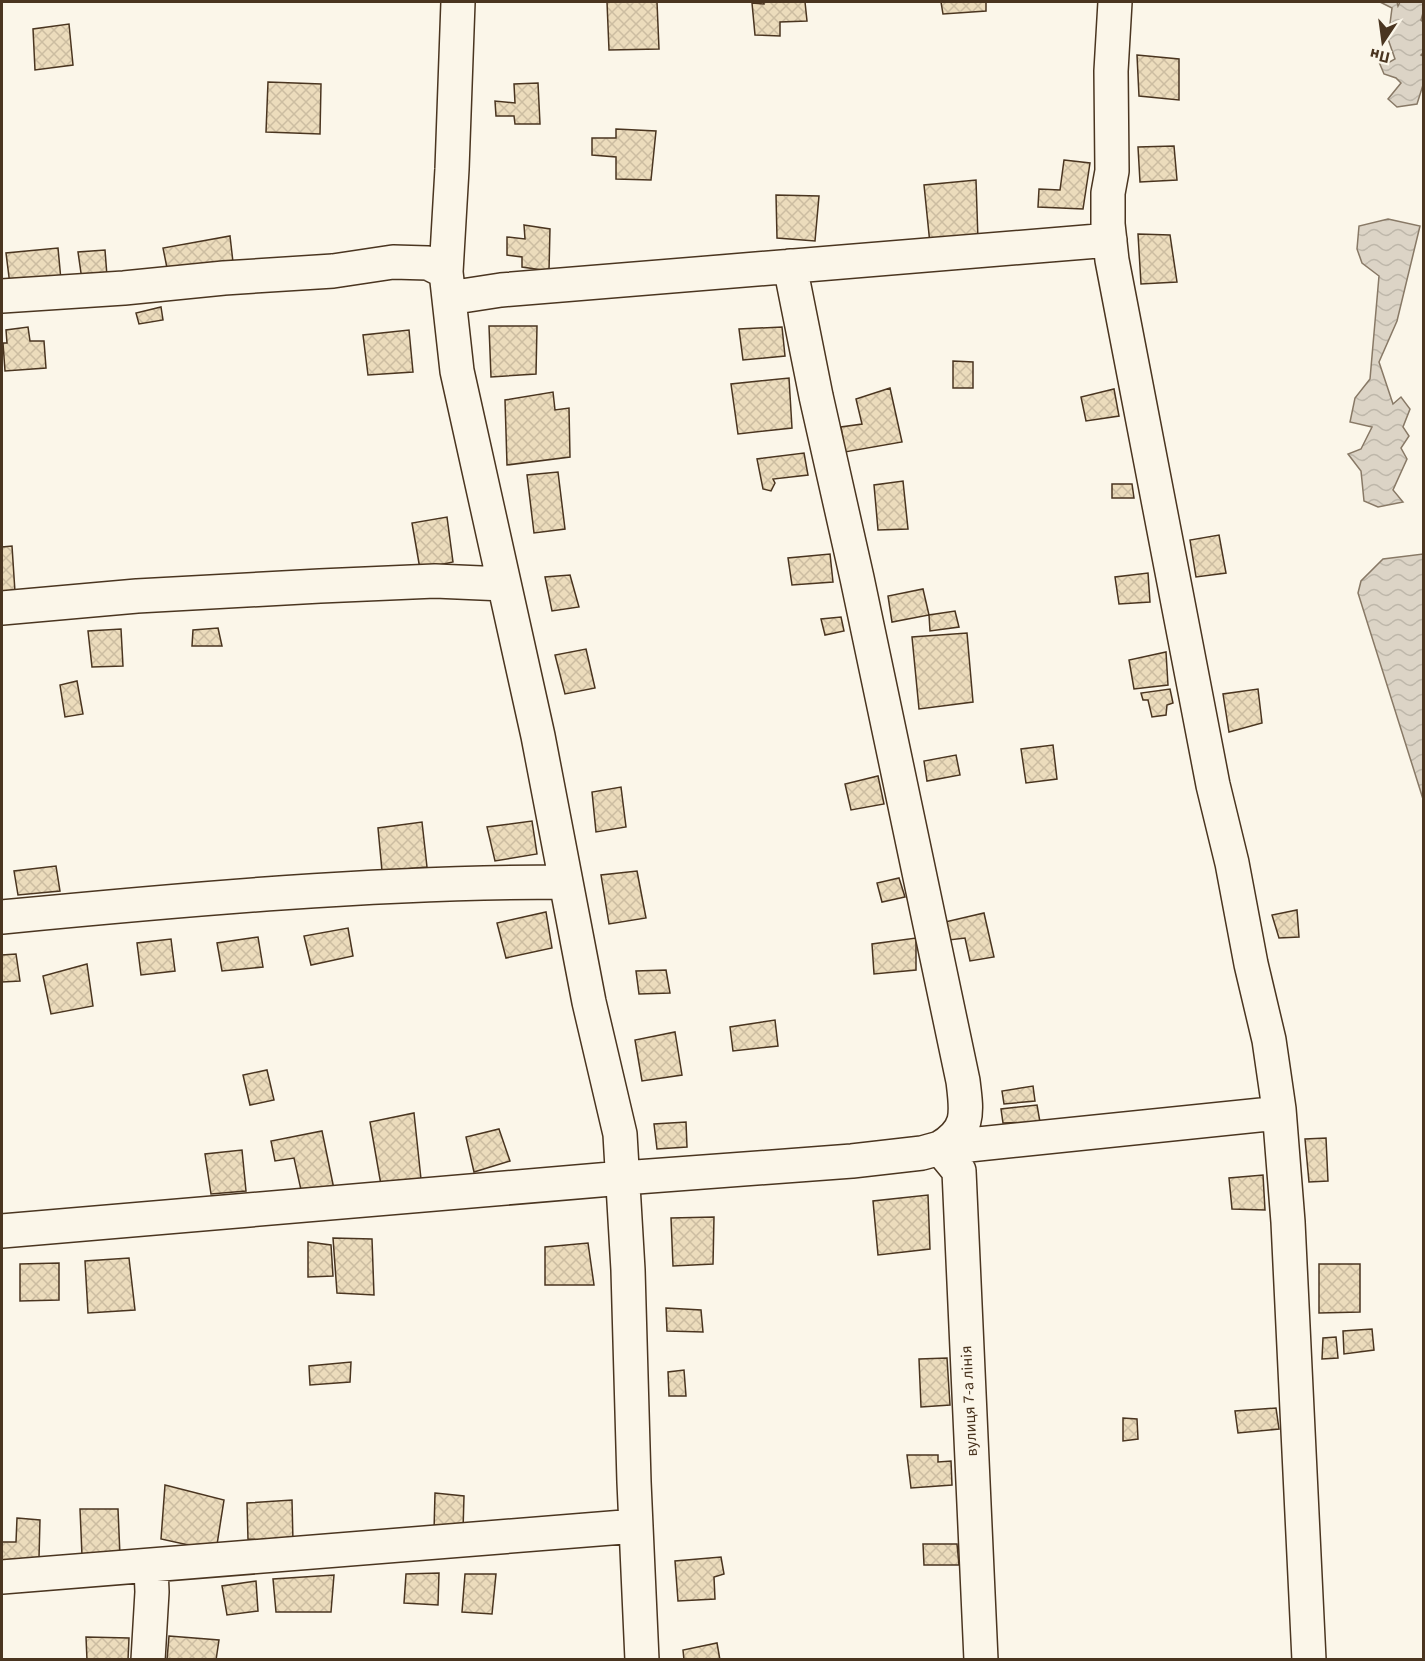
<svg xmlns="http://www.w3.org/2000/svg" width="1425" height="1661" font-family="'Source Sans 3',sans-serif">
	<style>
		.water { fill: url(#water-waves); stroke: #887966; stroke-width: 1.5 }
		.building { fill: url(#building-cross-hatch); stroke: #4a3520; stroke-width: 1.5 }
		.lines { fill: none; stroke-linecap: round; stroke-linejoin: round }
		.minor-casing { stroke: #4a3520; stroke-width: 36 }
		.minor { stroke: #fbf6e9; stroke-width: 33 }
		.labels { text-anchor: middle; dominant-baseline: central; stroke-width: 4.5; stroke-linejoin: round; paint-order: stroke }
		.street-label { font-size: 16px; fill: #4a3520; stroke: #fbf6e9 }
	</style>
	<defs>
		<pattern id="water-waves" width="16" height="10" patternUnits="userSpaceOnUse" patternTransform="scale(1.5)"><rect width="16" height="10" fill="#dcd4c6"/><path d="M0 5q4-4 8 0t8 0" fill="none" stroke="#beb7aa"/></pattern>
		<pattern id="building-cross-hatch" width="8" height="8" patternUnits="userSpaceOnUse" patternTransform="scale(1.5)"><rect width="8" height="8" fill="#ecdcbc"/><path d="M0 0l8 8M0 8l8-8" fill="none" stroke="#ccbda1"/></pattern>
	</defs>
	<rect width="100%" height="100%" fill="#fbf6e9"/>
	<path class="water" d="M 1380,2 L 1397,2 L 1398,6 L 1400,2 L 1423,2 L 1423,13 L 1421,20 L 1424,23 L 1423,53 L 1421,55 L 1423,56 L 1423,85 L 1417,104 L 1397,107 L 1388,99 L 1401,83 L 1396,78 L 1384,74 L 1379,62 L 1385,57 L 1388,63 L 1395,59 L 1388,39 L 1392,8 Z
		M 1388,219 L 1420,226 L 1397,321 L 1379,362 L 1393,404 L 1401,397 L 1410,409 L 1403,427 L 1409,436 L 1401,448 L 1407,459 L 1393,490 L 1403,502 L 1378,507 L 1364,501 L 1361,471 L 1348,454 L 1361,449 L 1372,427 L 1350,422 L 1355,398 L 1370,379 L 1379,276 L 1362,263 L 1357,249 L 1359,226 Z
		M 1423,554 L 1424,557 L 1423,799 L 1358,593 L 1361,581 L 1383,559 Z"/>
	<path class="building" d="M 607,2 L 657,2 L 659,49 L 609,50 Z
		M 764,2 L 805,2 L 807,21 L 780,22 L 780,36 L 755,35 L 752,3 L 764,4 Z
		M 941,2 L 986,2 L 986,11 L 943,14 Z
		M 69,24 L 73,65 L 35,70 L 33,29 Z
		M 1137,55 L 1179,59 L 1179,100 L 1139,96 Z
		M 268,82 L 321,84 L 320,134 L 266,132 Z
		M 538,83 L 540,124 L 515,124 L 514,116 L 496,116 L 495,101 L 515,103 L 514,84 Z
		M 616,129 L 656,131 L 651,180 L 616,179 L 616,157 L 592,155 L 592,138 L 616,138 Z
		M 1174,146 L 1177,180 L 1140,182 L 1138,147 Z
		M 1064,160 L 1090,163 L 1083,209 L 1038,207 L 1039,189 L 1060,190 Z
		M 976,180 L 978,240 L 930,244 L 924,185 Z
		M 776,195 L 819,196 L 815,241 L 777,238 Z
		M 524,225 L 550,229 L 549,271 L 522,267 L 522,257 L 507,255 L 507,237 L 525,239 Z
		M 1138,234 L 1170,235 L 1177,282 L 1141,284 Z
		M 230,236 L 234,271 L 169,278 L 163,248 Z
		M 58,248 L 61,280 L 10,285 L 6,253 Z
		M 105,250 L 107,276 L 82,280 L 78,252 Z
		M 161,307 L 163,320 L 139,324 L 136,313 Z
		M 489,326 L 537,326 L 536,374 L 491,377 Z
		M 28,327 L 30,341 L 44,341 L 46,368 L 5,371 L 3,343 L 7,343 L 6,330 Z
		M 782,327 L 785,356 L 743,360 L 739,329 Z
		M 409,330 L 413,372 L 368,375 L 363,335 Z
		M 953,361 L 973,362 L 973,388 L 953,388 Z
		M 789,378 L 792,428 L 738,434 L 731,384 Z
		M 890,388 L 902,442 L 845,452 L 841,427 L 862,424 L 856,399 Z
		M 1114,389 L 1119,416 L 1086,421 L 1081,397 Z
		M 553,392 L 555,410 L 569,408 L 570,457 L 507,465 L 505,400 Z
		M 804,453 L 808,475 L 773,479 L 775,483 L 771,491 L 763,489 L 757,459 Z
		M 558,472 L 565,529 L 534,533 L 527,475 Z
		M 903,481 L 908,529 L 878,530 L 874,485 Z
		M 1112,484 L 1132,484 L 1134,498 L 1112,498 Z
		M 447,517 L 453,562 L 420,569 L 412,523 Z
		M 1219,535 L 1226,573 L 1196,577 L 1190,540 Z
		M 12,546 L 15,592 L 2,592 L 2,547 Z
		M 830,554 L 833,582 L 792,585 L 788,558 Z
		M 1148,573 L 1150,602 L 1119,604 L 1115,577 Z
		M 570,575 L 579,607 L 552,611 L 545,577 Z
		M 923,589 L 929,615 L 892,622 L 888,596 Z
		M 955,611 L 959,627 L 930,631 L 929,615 Z
		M 841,617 L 844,631 L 825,635 L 821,619 Z
		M 218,628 L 222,646 L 192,646 L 193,630 Z
		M 121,629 L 123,666 L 92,667 L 88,631 Z
		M 967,633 L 973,702 L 919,709 L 912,637 Z
		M 586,649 L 595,688 L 565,694 L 555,655 Z
		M 1166,652 L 1168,685 L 1134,689 L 1129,660 Z
		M 77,681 L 83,714 L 65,717 L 60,685 Z
		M 1170,689 L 1173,703 L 1167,705 L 1166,715 L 1152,717 L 1148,700 L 1143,700 L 1141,693 Z
		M 1258,689 L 1262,723 L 1229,732 L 1223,694 Z
		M 1053,745 L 1057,779 L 1026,783 L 1021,749 Z
		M 956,755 L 960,775 L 927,781 L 924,761 Z
		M 878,776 L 884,804 L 851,810 L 845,784 Z
		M 621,787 L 626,827 L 596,832 L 592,792 Z
		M 532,821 L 537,854 L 495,861 L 487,827 Z
		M 422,822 L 427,867 L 382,871 L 378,828 Z
		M 56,866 L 60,891 L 18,895 L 14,871 Z
		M 637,871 L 646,918 L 609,924 L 601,875 Z
		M 899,878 L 905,897 L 882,902 L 877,883 Z
		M 1297,910 L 1299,937 L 1279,938 L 1272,915 Z
		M 546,912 L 552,948 L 506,958 L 497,923 Z
		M 984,913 L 994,957 L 970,961 L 965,938 L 949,940 L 945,922 Z
		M 348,928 L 353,956 L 311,965 L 304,936 Z
		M 258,937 L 263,967 L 222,971 L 217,943 Z
		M 916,938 L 916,970 L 874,974 L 872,944 Z
		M 171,939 L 175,971 L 141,975 L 137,943 Z
		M 16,954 L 20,981 L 2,982 L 2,955 Z
		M 87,964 L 93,1006 L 51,1014 L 43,976 Z
		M 666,970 L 670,993 L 639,994 L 636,971 Z
		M 775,1020 L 778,1046 L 733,1051 L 730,1027 Z
		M 675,1032 L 682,1075 L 642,1081 L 635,1040 Z
		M 267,1070 L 274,1100 L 250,1105 L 243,1075 Z
		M 1033,1086 L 1035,1101 L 1004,1104 L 1002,1091 Z
		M 1037,1105 L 1040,1122 L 1003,1123 L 1001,1109 Z
		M 414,1113 L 421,1179 L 381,1185 L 370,1122 Z
		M 686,1122 L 687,1147 L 657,1149 L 654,1124 Z
		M 499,1129 L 510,1161 L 474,1172 L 466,1137 Z
		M 322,1131 L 335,1194 L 303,1199 L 294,1158 L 275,1161 L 271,1141 Z
		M 1326,1138 L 1328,1181 L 1309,1182 L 1305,1139 Z
		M 242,1150 L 246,1191 L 211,1194 L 205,1154 Z
		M 1263,1175 L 1265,1210 L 1232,1209 L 1229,1178 Z
		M 928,1195 L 930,1249 L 878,1255 L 873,1201 Z
		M 714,1217 L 713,1264 L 673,1266 L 671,1218 Z
		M 333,1238 L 372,1239 L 374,1295 L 337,1293 Z
		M 308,1242 L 331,1245 L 333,1276 L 308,1277 Z
		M 588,1243 L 594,1285 L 545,1285 L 545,1247 Z
		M 129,1258 L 135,1310 L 88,1313 L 85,1261 Z
		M 59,1263 L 59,1300 L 20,1301 L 20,1264 Z
		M 1319,1264 L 1360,1264 L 1360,1312 L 1319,1313 Z
		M 666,1308 L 701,1310 L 703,1332 L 667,1331 Z
		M 1372,1329 L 1374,1350 L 1344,1354 L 1343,1331 Z
		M 1336,1337 L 1338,1358 L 1322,1359 L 1323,1338 Z
		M 947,1358 L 950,1405 L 921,1407 L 919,1359 Z
		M 351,1362 L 350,1382 L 310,1385 L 309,1366 Z
		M 684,1370 L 686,1396 L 669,1396 L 668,1372 Z
		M 1276,1408 L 1279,1429 L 1238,1433 L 1235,1411 Z
		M 1123,1418 L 1137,1419 L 1138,1439 L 1123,1441 Z
		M 907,1455 L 938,1455 L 938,1462 L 951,1461 L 952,1485 L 911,1488 Z
		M 165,1485 L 224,1500 L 216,1551 L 161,1539 Z
		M 435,1493 L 464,1496 L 463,1531 L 434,1531 Z
		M 292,1500 L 293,1542 L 248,1539 L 247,1503 Z
		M 80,1509 L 118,1509 L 120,1556 L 82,1556 Z
		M 17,1518 L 40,1520 L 39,1558 L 2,1560 L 2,1542 L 16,1542 Z
		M 923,1544 L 957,1544 L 959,1565 L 924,1565 Z
		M 721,1557 L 724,1574 L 714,1577 L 715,1599 L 678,1601 L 675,1561 Z
		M 439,1573 L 438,1605 L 404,1603 L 406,1574 Z
		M 465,1574 L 496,1574 L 492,1614 L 462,1612 Z
		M 334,1575 L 331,1612 L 276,1612 L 273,1579 Z
		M 256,1581 L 258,1611 L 227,1615 L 222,1586 Z
		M 169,1636 L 219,1640 L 216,1660 L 167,1660 Z
		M 86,1637 L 129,1638 L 128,1660 L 87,1660 Z
		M 717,1643 L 720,1660 L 684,1660 L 683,1650 Z"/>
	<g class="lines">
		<defs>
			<path id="minor" d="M 458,2 L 452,169 L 446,272 L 457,371 L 538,736 L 589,1002 L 620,1134 L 628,1270 L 634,1482 L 642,1660
				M 1115,2 L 1111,71 L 1112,171 L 1108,193 L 1108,224 L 1112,260 L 1213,785 L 1232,863 L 1251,964 L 1269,1040 L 1279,1109 L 1288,1222 L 1309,1660
				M 790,266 L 816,396 L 857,578 L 963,1081 C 967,1113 970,1130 940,1148
				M 2,296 L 124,288 L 224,278 L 333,271 L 393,262 L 428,263 L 446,272
				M 449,298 L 501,290 L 1110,240
				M 2,608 L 137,596 L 320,586 L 435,581 L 504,584
				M 2,917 C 189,899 378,882 566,882
				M 940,1148 L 959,1171 L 981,1660
				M 2,1231 L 623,1178 L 852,1161 L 922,1153 L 940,1148 L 1279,1113
				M 2,1577 L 636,1526
				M 148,1660 L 152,1592 L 151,1567"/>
		</defs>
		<use href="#minor" class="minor-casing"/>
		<use href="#minor" class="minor"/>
	</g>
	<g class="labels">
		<g class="street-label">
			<text transform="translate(969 1401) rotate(-93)">вулиця 7-а лінія</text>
		</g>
	</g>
	<rect width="1425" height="1661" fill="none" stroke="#4a3520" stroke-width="6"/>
	<g transform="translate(1383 42) rotate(193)" stroke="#fbf6e9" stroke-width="4.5" paint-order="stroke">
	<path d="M0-4.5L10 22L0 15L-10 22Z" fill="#4a3520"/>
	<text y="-9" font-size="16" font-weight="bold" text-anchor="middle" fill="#4a3520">Пн</text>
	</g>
</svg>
